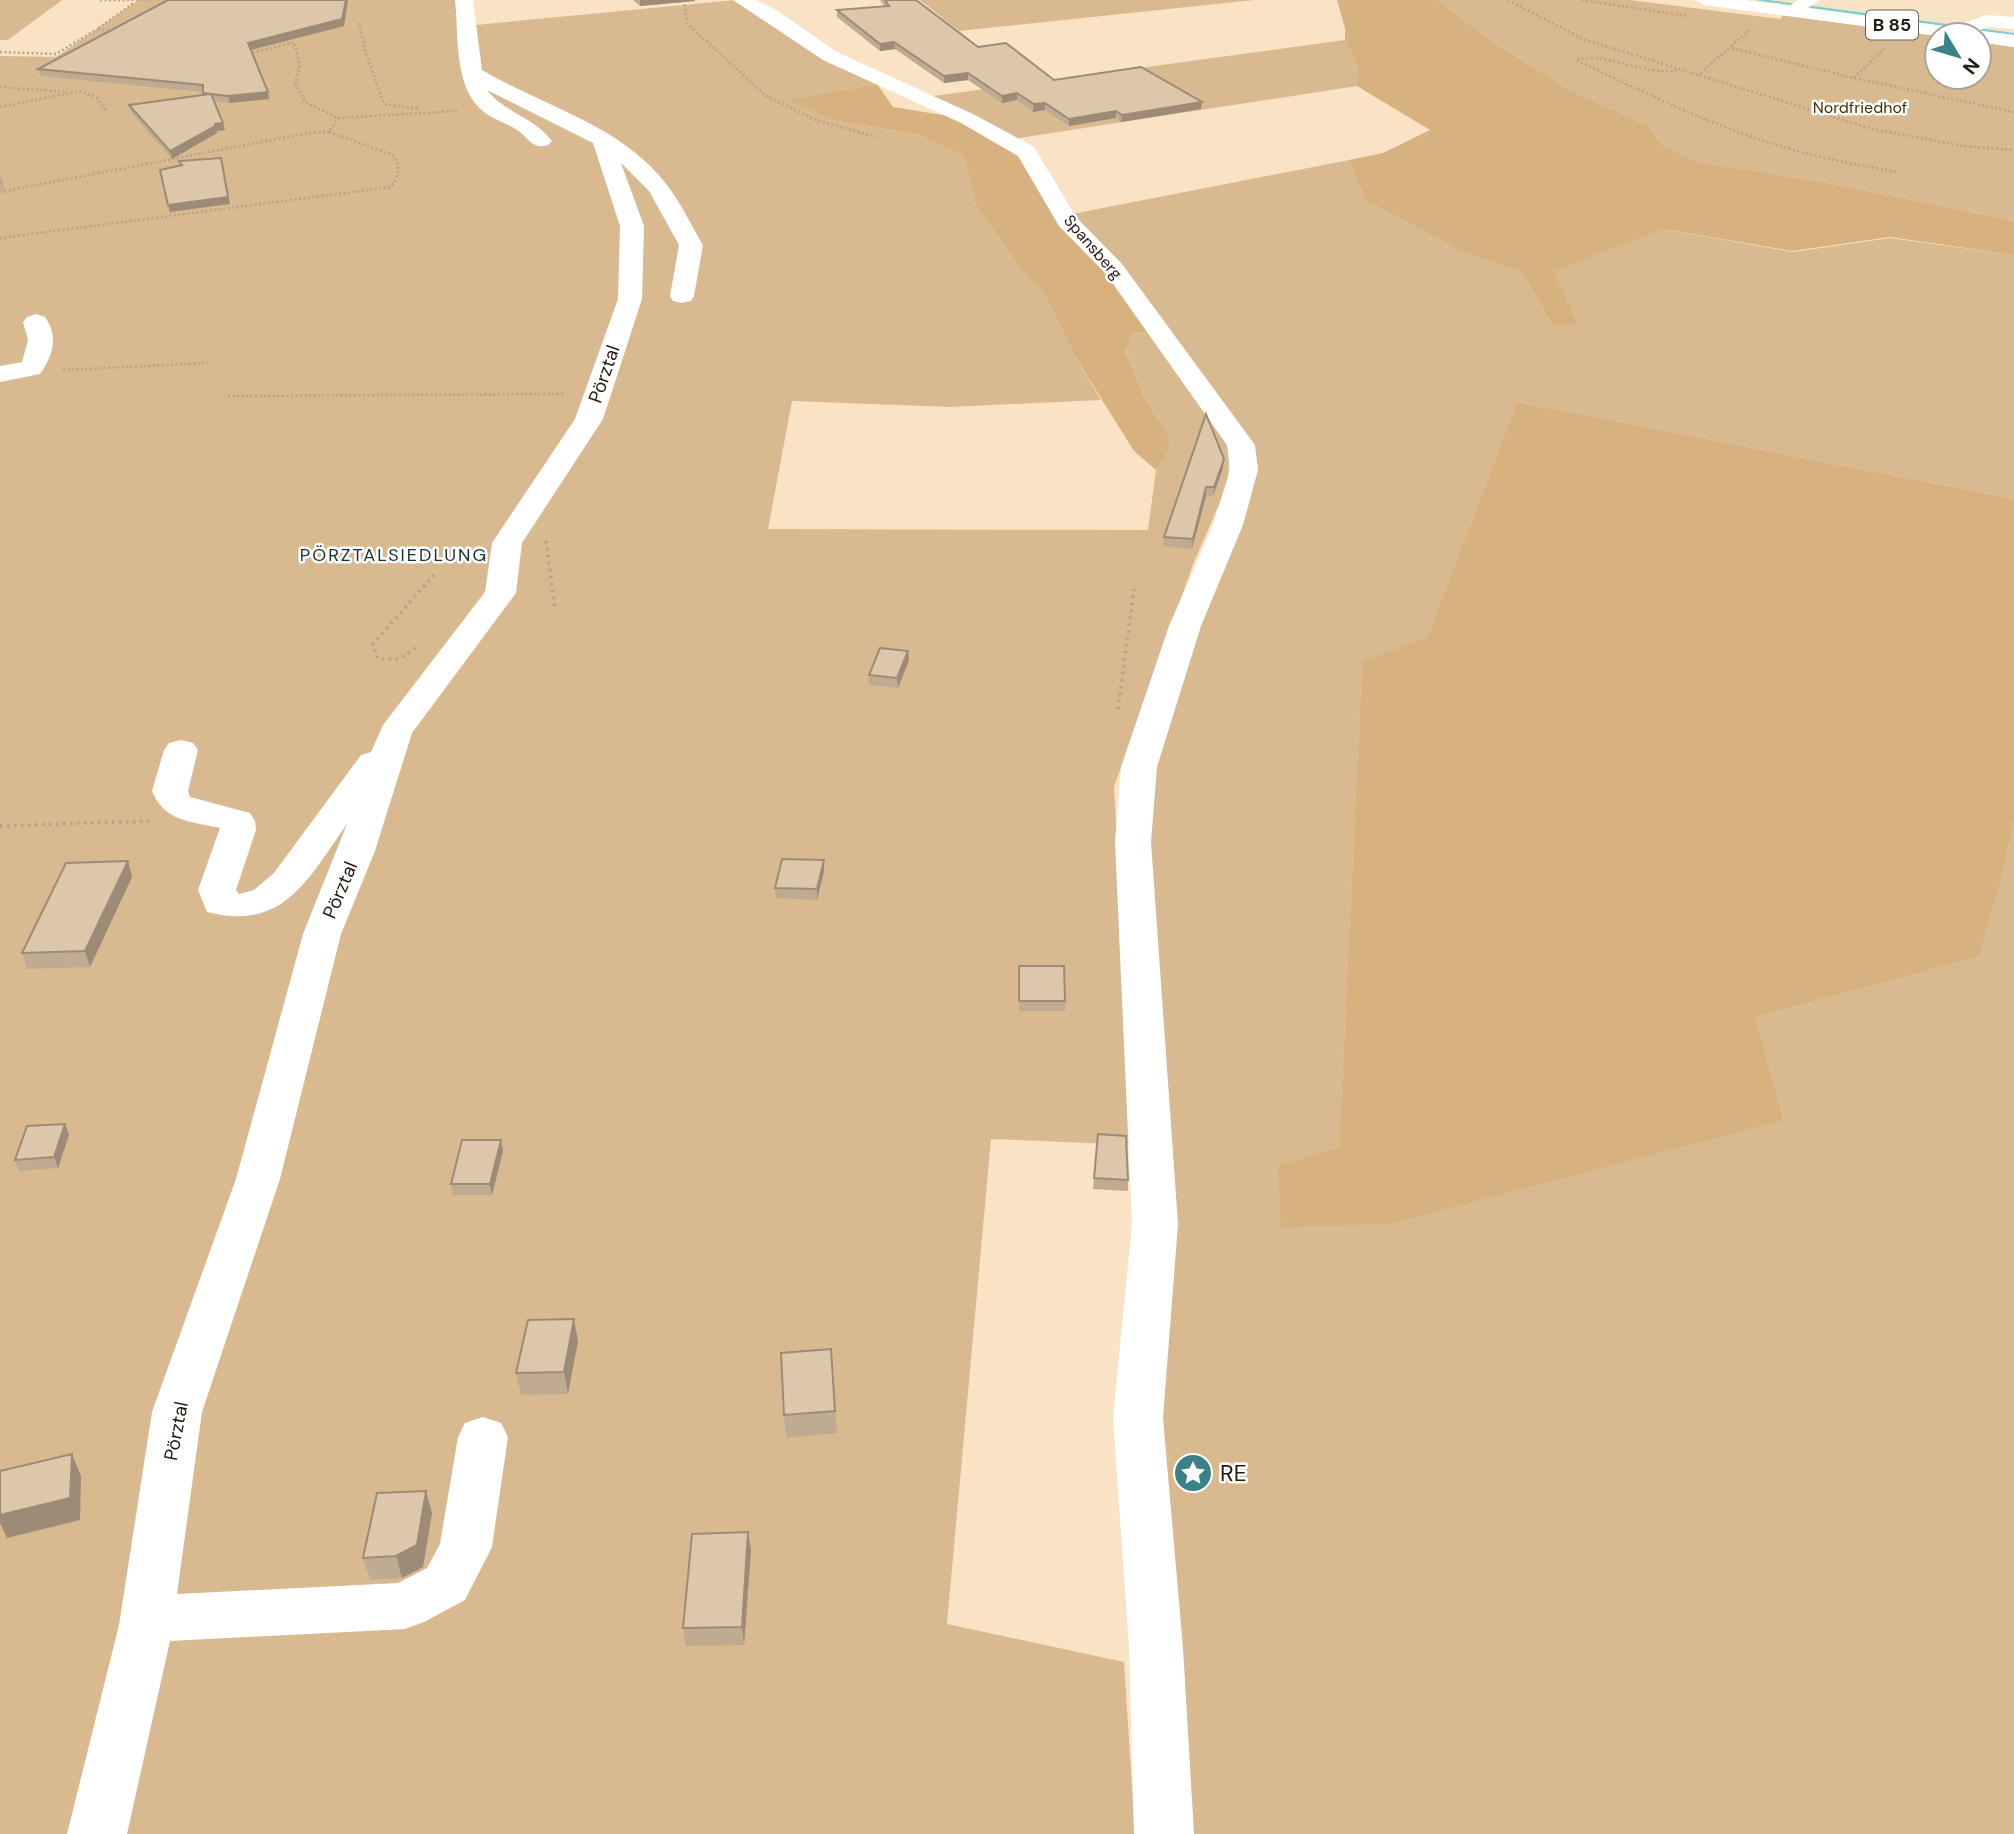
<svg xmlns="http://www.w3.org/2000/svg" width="2014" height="1834" font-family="'DM Sans',sans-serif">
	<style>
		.green { fill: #d9b98f }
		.forest { fill: #d7b17e }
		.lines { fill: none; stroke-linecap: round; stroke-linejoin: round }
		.stream { fill: #7cced4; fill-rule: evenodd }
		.path-far1 { stroke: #b6a58c; stroke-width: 2.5; stroke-dasharray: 2 2.5; stroke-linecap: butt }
		.path { stroke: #b6a58c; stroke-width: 3.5; stroke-dasharray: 2.5 4.5; stroke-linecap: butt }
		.minor { fill: #fff; fill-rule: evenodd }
		.major { fill: #fff; fill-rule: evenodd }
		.wall { fill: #beab92 }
		.shaded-wall { fill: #9b8b77 }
		.building { fill: #ddc7aa; stroke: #9b8b77; stroke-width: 2 }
		.labels { text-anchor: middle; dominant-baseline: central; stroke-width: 5; stroke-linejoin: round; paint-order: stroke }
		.far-park-label { font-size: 16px; fill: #472e02; stroke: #fff }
		.far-street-label { font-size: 16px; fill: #231b10; stroke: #fff }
		.shield { fill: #fff; stroke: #655f58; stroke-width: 2 }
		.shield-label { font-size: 18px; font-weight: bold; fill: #231b10 }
		.far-neighbourhood-label { font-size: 18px; letter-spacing: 2px; fill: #103336; stroke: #fff }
		.street-label { font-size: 19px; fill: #231b10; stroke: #fff }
		.near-poi-label { font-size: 23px; fill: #231b10; stroke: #fff; text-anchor: start }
	</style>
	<rect width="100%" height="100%" fill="#f9e3c4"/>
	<path class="green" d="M 0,0 L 62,0 L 8,40 L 0,40 Z
		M 139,0 L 460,0 L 465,26 L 736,0 L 877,84 L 788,100 L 832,120 L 916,134 L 964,156 L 976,205 L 1019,267 L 1044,293 L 1074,355 L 1101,400 L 950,407 L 792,401 L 768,529 L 1148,530 L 1156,470 L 1170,449 L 1169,436 L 1145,399 L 1125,348 L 1134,333 L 1152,332 L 1224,436 L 1230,453 L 1227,486 L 1194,562 L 1114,787 L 1126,1009 L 1138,1145 L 991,1139 L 947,1624 L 1124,1662 L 1135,1834 L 0,1834 L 0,56 L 56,57 Z
		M 920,0 L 1254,0 L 959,31 Z
		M 1437,0 L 1630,0 L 1780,19 L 1784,15 L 1937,36 L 1937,77 L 1979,77 L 1979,42 L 2014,47 L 2014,221 L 1828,183 L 1695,162 L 1662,145 L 1648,126 L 1568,89 L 1496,44 Z
		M 1345,40 L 1359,64 L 1357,86 L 1013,139 L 926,97 Z
		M 1349,160 L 1365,200 L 1462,252 L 1522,272 L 1552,325 L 1579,324 L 1552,272 L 1662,229 L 1793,252 L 1890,238 L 2014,255 L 2014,499 L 1517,402 L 1427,637 L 1362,663 L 1339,1149 L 1278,1165 L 1784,1119 L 1756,1017 L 1979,957 L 2002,877 L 2014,821 L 2014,1834 L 1181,1834 L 1158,1415 L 1155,990 L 1148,767 L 1258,467 L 1251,441 L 1072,214 Z"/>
	<path class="forest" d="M 1337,0 L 1437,0 L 1496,44 L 1568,89 L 1648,126 L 1662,145 L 1696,162 L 1828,183 L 2014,221 L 2014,255 L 1890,237 L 1792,251 L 1663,229 L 1553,272 L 1579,325 L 1552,325 L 1522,272 L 1462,252 L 1365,200 L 1349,160 L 1383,153 L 1430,130 L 1357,86 L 1358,64 L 1345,40 L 1345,28 Z
		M 877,84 L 893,107 L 955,117 L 1020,151 L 1152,332 L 1134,333 L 1125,349 L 1145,399 L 1169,436 L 1170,449 L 1156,470 L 1134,451 L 1074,355 L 1044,293 L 1019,267 L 976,205 L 964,156 L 916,134 L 832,120 L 787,100 Z
		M 1517,402 L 2014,499 L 2014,821 L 2002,877 L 1979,957 L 1756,1017 L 1784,1120 L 1388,1224 L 1281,1227 L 1278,1165 L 1339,1148 L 1362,662 L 1427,637 Z"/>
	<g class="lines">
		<path class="stream" d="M 1755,0 L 1768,0 L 2014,33 L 2014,37 Z"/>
		<path class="path-far1" d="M 100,0 L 152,0
			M 684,0 L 687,23 L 766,96 L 816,120 L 876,137
			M 1508,0 L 1583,39 L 1872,129 L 1964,146 L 2014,150
			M 1582,0 L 1687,16
			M 359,23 L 366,54 L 384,104 L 420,109
			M 118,30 L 97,29 L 135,2
			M 1732,48 L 1854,78 L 2014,112
			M 0,52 L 56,54 L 97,29
			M 248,54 L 294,42 L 300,65 L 295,83 L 305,102 L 338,118 L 457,111
			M 1677,70 C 1642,77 1611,51 1576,60 C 1642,91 1709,125 1780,146 C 1818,158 1857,164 1896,172
			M 1697,76 L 1751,29
			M 1854,78 L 1885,48
			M 0,87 L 66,92
			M 0,107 L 80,91 L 97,98 L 106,111
			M 0,192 L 308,133 L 329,132
			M 0,238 L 391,187 C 398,175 402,167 393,155 L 329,132 L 338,118
			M 63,370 L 208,363
			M 228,396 L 565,394"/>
		<path class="path" d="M 546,541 L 555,609
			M 416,648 L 399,659 L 378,659 L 373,644 L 434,575
			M 1118,709 L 1134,589
			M 0,826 L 150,821"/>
		<path class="minor" d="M 455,0 L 473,0 L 482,70 C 543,106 623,126 667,185 C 681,203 691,225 703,245 L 694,296 L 691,301 L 682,303 L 673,301 L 670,296 L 679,245 L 649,191 L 621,163 L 644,226 L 642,299 L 603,419 L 522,543 L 516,593 L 412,733 L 375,851 L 341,934 L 280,1179 L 202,1412 L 177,1594 L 398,1583 L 427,1568 L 440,1544 L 458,1437 L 465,1423 L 483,1417 L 501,1423 L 508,1437 L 492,1547 L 465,1600 L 424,1622 L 405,1629 L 170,1641 L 127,1834 L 67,1834 L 119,1625 L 152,1412 L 236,1179 L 303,934 L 347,824 C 309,877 285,932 207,912 L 198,890 L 220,828 C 190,821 165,822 152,791 L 164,750 L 169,743 L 181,740 L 193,743 L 198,750 L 188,791 L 190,797 L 250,813 L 255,821 L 256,830 L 236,890 L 239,894 L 254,890 L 274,873 L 361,755 L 371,752 L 383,725 L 485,592 L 492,543 L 575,419 L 618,299 L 620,226 L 593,143 L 487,90 C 505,113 534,117 552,141 L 548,145 C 532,150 529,138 517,130 C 507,123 494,120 484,112 C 453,88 459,35 455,0 Z
			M 733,0 L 756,0 L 776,10 L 837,52 L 975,115 L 1034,147 L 1076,217 L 1122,264 L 1255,445 L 1258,470 L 1243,525 L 1201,626 L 1157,767 L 1151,842 L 1178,1224 L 1163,1418 L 1183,1648 L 1194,1834 L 1134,1834 L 1129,1648 L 1113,1418 L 1132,1224 L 1115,842 L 1121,767 L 1169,626 L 1213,525 L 1230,470 L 1227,445 L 1106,274 L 1059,226 L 1018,156 L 961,123 L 823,60 Z
			M 1798,0 L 1820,0 L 1797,15 L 1785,15 L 1782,11 Z
			M 1986,15 L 2014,17 L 2014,29 L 1988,27 L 1967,35 L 1947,33 L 1949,29 Z
			M 36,314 L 45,317 C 59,337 53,355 40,374 L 0,382 L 0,366 L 22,362 L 28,340 L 23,322 L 27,317 Z"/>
		<path class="major" d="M 1695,0 L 1745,0 L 2014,35 L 2014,47 L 1979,42 L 1979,35 L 1937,36 L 1704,5 Z"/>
	</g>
	<path class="wall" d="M 168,0 L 348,0 L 344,26 L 251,50 L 268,92 L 269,99 L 230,103 L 214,101 L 225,130 L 216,131 L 217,133 L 172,159 L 131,112 L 129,105 L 203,95 L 203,92 L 40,76 L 38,69 Z
		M 633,0 L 695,0 L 695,1 L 640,6 Z
		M 880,0 L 916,0 L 978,47 L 1054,80 L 1201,109 L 1121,122 L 1116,118 L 1069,126 L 1045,110 L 1033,112 L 1017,100 L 1002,103 L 968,80 L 944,83 L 895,49 L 880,51 L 837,17 L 837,10 L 885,7 Z
		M 0,175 L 4,186 L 6,194 L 0,188 Z
		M 1223,468 L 1213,496 L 1206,496 L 1192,549 L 1163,546 L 1164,537 Z
		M 908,651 L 909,660 L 898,688 L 869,685 L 869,675 Z
		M 128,861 L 132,877 L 90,967 L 27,969 L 22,953 Z
		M 824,871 L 817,900 L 776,898 L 775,888 Z
		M 1019,966 L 1065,1001 L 1065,1011 L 1019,1011 Z
		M 69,1135 L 58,1168 L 19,1171 L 15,1160 Z
		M 501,1140 L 503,1151 L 492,1195 L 453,1195 L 451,1184 Z
		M 1094,1178 L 1128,1180 L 1128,1191 L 1093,1189 Z
		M 578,1341 L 568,1394 L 521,1395 L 516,1373 Z
		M 831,1349 L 837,1433 L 786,1438 L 784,1415 Z
		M 426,1491 L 432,1513 L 423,1567 L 402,1578 L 370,1580 L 363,1558 Z
		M 751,1550 L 744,1645 L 686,1646 L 683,1628 Z"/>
	<path class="shaded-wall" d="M 346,0 L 348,0 L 344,26 L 250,50 L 248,43 Z
		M 640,0 L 695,0 L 695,1 L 640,6 Z
		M 894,42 L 895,49 L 880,51 L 880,44 Z
		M 968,73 L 968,80 L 944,83 L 944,76 Z
		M 268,92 L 269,99 L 230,103 L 228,96 Z
		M 1017,93 L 1017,100 L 1002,103 L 1002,96 Z
		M 1202,102 L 1201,109 L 1121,122 L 1122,115 Z
		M 1045,103 L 1045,110 L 1033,112 L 1034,104 Z
		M 1116,111 L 1116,118 L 1069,126 L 1069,119 Z
		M 223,123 L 225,130 L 216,131 L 215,124 Z
		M 215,126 L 217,133 L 172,159 L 170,151 Z
		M 221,158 L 230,204 L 170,212 L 168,205 Z
		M 1224,459 L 1223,468 L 1213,496 L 1214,487 Z
		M 1206,487 L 1206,496 L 1192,549 L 1193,539 Z
		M 908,651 L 909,660 L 898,688 L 897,678 Z
		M 824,860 L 824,871 L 817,900 L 817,889 Z
		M 128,861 L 132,877 L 90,967 L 85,951 Z
		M 65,1124 L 69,1135 L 58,1168 L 54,1157 Z
		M 501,1140 L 503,1151 L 492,1195 L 490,1184 Z
		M 574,1319 L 578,1341 L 568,1394 L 564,1372 Z
		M 72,1454 L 81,1476 L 80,1520 L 7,1538 L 0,1523 L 0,1515 Z
		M 426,1491 L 432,1513 L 423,1567 L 402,1578 L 396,1556 Z
		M 748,1532 L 751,1550 L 744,1645 L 742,1627 Z"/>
	<path class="building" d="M 168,0 L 346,0 L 342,19 L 248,43 L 268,92 L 228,96 L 211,94 L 223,123 L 215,124 L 215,126 L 170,151 L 129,105 L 210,94 L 203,93 L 203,85 L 38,69 Z
		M 885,0 L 916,0 L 978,47 L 1006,43 L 1054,80 L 1141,67 L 1202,102 L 1122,115 L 1116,111 L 1069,119 L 1045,103 L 1034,104 L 1017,93 L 1002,96 L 968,73 L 944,76 L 894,42 L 880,44 L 837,10 L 889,6 Z
		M 221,158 L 228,197 L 168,205 L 160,170 L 182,165 L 179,161 Z
		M 1206,414 L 1224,459 L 1214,487 L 1206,487 L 1193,539 L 1164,537 Z
		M 880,648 L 908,651 L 897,678 L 869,675 Z
		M 782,859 L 824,860 L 817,889 L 775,888 Z
		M 128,861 L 85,951 L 22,953 L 66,863 Z
		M 1019,966 L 1064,966 L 1065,1001 L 1019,1001 Z
		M 65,1124 L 54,1157 L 15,1160 L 27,1126 Z
		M 1098,1134 L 1126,1136 L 1128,1180 L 1094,1178 Z
		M 462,1140 L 501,1140 L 490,1184 L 451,1184 Z
		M 574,1319 L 564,1372 L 516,1373 L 528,1320 Z
		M 831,1349 L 835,1411 L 784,1415 L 781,1353 Z
		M 72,1454 L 70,1498 L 0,1515 L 0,1471 Z
		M 426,1491 L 417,1545 L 396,1556 L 363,1558 L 377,1493 Z
		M 748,1532 L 742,1627 L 683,1628 L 692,1534 Z"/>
	<defs>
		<symbol id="sight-disc" viewBox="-11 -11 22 22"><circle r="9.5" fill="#3a8288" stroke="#fff"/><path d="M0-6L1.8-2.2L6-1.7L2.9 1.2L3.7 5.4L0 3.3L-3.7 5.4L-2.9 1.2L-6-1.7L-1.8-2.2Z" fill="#fff"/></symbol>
	</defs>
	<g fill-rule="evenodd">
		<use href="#sight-disc" x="1171" y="1451" width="44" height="44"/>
	</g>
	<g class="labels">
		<g class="far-park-label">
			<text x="1860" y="107">Nordfriedhof</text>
		</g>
		<g class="far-street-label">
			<text transform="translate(1093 247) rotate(49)">Spansberg</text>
		</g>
		<rect class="shield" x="1866" y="10.5" width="52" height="29" rx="5"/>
		<g class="shield-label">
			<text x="1892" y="25">B 85</text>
		</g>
		<g class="far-neighbourhood-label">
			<text x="394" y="555">PÖRZTALSIEDLUNG</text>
		</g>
		<g class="street-label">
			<text transform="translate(604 374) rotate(-71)">Pörztal</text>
			<text transform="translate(340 890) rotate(-67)">Pörztal</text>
			<text transform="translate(176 1431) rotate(-79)">Pörztal</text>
		</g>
		<g class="near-poi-label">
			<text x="1220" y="1473">RE</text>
		</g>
	</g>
	<g transform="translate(1958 56) rotate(128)"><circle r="33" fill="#ffffff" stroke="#a7a49f" stroke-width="2"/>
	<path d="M0-5L12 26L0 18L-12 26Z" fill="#3a8288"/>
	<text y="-10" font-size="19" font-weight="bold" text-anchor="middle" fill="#231b10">N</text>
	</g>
</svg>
